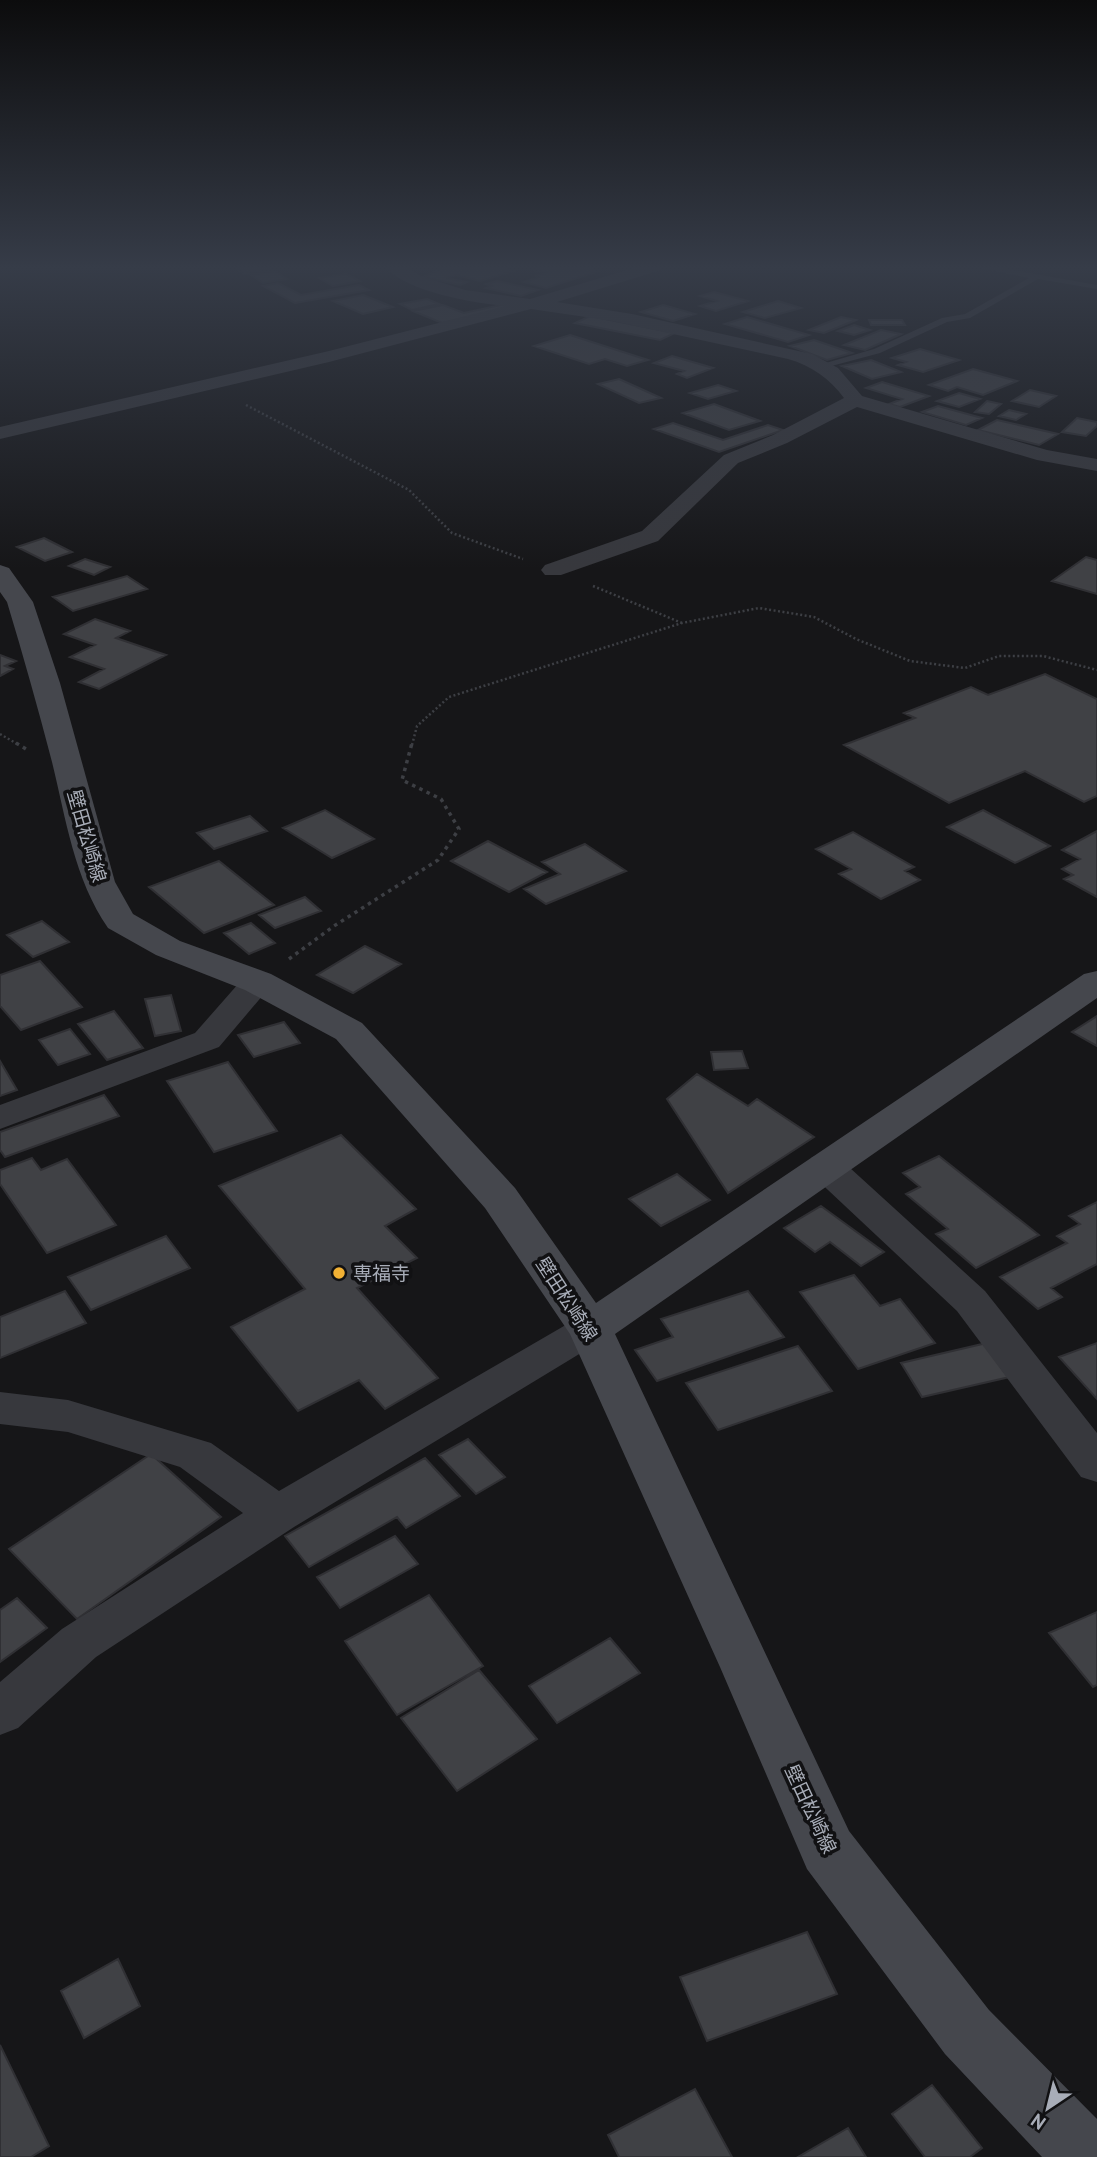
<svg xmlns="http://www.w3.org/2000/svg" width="1097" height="2157" font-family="'PT Sans','Noto Sans JP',sans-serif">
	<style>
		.building { fill: #404145; stroke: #303034; stroke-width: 2 }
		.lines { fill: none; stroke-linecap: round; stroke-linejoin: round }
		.path-far1 { stroke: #3d3f44; stroke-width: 2.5; stroke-dasharray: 2 2.5; stroke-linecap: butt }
		.path { stroke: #3d3f44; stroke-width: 3.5; stroke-dasharray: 3.5 4.5; stroke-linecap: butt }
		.lane { fill: #37383d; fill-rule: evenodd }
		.street { fill: #37383d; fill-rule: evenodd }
		.secondary { fill: #45474d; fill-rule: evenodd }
		.poi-dot { fill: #f2b134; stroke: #111113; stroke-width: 2.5 }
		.labels { text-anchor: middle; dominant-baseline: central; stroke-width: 7; stroke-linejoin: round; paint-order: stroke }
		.street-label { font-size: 19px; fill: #a8adb8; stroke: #111113 }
		.poi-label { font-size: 19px; fill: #a8adb8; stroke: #111113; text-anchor: start }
	</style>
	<rect width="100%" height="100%" fill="#161618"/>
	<path class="building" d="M 235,267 L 268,267 L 271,270 L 244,274 Z
		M 446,267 L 501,267 L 513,271 L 480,281 L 456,275 L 446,278 L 467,282 L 460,285 L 423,277 Z
		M 543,267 L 585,267 L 599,271 L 546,288 L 524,282 L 540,277 L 535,276 L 545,273 L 534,270 Z
		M 275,271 L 287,279 L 263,283 L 251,275 Z
		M 346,274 L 360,281 L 333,286 L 319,278 Z
		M 497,281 L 538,290 L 521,296 L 486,288 L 492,286 L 486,284 Z
		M 278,283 L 301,295 L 359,285 L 369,290 L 295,303 L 263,286 Z
		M 714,292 L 748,301 L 716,311 L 700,306 L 717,301 L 700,296 Z
		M 363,295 L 393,307 L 363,314 L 333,301 Z
		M 427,299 L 439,304 L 412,310 L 400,304 Z
		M 778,301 L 801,308 L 765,318 L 743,312 Z
		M 510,303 L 517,306 L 442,323 L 413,311 L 443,305 L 464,313 Z
		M 663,305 L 695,314 L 673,321 L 641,312 Z
		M 590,316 L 675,333 L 660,340 L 575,323 Z
		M 747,317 L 809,335 L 788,342 L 725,324 Z
		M 841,317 L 856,320 L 824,333 L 809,330 Z
		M 869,320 L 902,320 L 905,325 L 871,325 Z
		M 854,325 L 870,330 L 854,335 L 838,331 Z
		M 881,330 L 901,334 L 865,350 L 844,345 Z
		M 570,335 L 648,360 L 627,366 L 605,359 L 589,364 L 534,346 Z
		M 814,340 L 852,353 L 827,360 L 790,346 Z
		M 920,349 L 959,360 L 923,372 L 898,365 L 906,362 L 892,358 Z
		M 672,356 L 713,368 L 687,378 L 677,374 L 684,371 L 654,363 Z
		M 871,360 L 901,372 L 872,379 L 842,366 Z
		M 973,369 L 1017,381 L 983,395 L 957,387 L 948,391 L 929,385 Z
		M 619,379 L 661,398 L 639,403 L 598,384 Z
		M 882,382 L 929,396 L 900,407 L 889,404 L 902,399 L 866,388 Z
		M 718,385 L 736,391 L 708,399 L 690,393 Z
		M 1030,390 L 1056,396 L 1039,407 L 1012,401 Z
		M 959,393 L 980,399 L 959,407 L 937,401 Z
		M 987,401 L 1001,404 L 989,414 L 975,412 Z
		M 714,404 L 760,421 L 729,430 L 683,413 Z
		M 938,406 L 982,418 L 966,425 L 922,412 Z
		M 1009,410 L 1026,414 L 1016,420 L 999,416 Z
		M 1077,418 L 1097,422 L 1097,426 L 1086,436 L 1062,432 Z
		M 997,420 L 1058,434 L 1039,445 L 978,430 Z
		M 673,423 L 723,440 L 768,425 L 783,430 L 719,452 L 654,429 Z
		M 44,538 L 72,552 L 45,561 L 17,547 Z
		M 1086,557 L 1097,560 L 1097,594 L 1052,581 Z
		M 85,559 L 110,567 L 94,575 L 69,566 Z
		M 127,576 L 147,589 L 73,611 L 53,597 Z
		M 95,619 L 130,631 L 116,638 L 166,655 L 99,689 L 79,682 L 104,669 L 70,657 L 95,645 L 64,634 Z
		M 0,655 L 16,661 L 5,666 L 13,669 L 0,676 Z
		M 1045,674 L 1097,699 L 1097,796 L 1084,802 L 1025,771 L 949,803 L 844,745 L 915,718 L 904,713 L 971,687 L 988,695 Z
		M 325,810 L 374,839 L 332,858 L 283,828 Z
		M 983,810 L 1050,846 L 1015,863 L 947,827 Z
		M 250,816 L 267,831 L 214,849 L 197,833 Z
		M 1097,831 L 1097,897 L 1064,879 L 1073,875 L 1062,869 L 1080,859 L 1062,850 Z
		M 853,832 L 914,867 L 905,871 L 920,880 L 881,899 L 839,874 L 851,869 L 816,849 Z
		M 488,841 L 547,872 L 509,892 L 451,861 Z
		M 585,844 L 626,871 L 546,904 L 524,889 L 560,874 L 542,862 Z
		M 219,861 L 274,905 L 204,933 L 149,887 Z
		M 305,897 L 321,911 L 275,928 L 259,915 Z
		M 42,921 L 69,942 L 33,957 L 7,935 Z
		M 251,923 L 275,943 L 249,954 L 224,933 Z
		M 365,946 L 401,964 L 353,993 L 317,975 Z
		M 40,961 L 82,1007 L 21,1030 L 0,1006 L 0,975 Z
		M 171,995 L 181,1031 L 155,1036 L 145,999 Z
		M 114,1011 L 143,1048 L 107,1060 L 78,1024 Z
		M 1097,1016 L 1097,1046 L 1072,1032 Z
		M 284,1022 L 300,1043 L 254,1057 L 238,1035 Z
		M 70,1029 L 90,1054 L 58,1065 L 39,1040 Z
		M 742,1051 L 748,1068 L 714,1070 L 711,1052 Z
		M 0,1061 L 17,1090 L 0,1096 Z
		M 228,1062 L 277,1131 L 214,1152 L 167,1081 Z
		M 697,1074 L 748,1106 L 757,1099 L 814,1137 L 728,1193 L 667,1099 Z
		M 104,1095 L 119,1116 L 5,1157 L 0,1150 L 0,1132 Z
		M 341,1135 L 416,1209 L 385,1226 L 417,1258 L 357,1288 L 438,1378 L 385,1409 L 359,1380 L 298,1411 L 231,1327 L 305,1289 L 219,1186 Z
		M 939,1156 L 1039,1235 L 976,1268 L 936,1234 L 948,1229 L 906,1194 L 920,1187 L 903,1173 Z
		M 32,1158 L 41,1170 L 67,1159 L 116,1225 L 47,1253 L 0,1184 L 0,1170 Z
		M 677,1174 L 710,1200 L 661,1226 L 629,1199 Z
		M 1097,1202 L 1097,1264 L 1051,1288 L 1062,1297 L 1038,1309 L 1000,1277 L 1067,1243 L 1057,1236 L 1080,1224 L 1069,1216 Z
		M 821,1206 L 884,1252 L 861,1266 L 830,1242 L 815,1252 L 784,1228 Z
		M 166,1236 L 190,1268 L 91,1310 L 68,1277 Z
		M 854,1275 L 880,1306 L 900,1299 L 935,1343 L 858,1369 L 800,1292 Z
		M 65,1291 L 86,1323 L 0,1358 L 0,1317 Z
		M 748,1291 L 784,1337 L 657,1381 L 635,1350 L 673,1337 L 661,1319 Z
		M 991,1342 L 1014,1376 L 922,1397 L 901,1363 Z
		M 1097,1343 L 1097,1399 L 1059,1357 Z
		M 798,1346 L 832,1391 L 718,1430 L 686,1383 Z
		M 468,1439 L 505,1477 L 476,1494 L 439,1455 Z
		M 151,1454 L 221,1517 L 77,1619 L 9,1549 Z
		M 425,1458 L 460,1496 L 406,1528 L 397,1517 L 309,1567 L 285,1536 Z
		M 395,1536 L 418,1564 L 340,1608 L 317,1577 Z
		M 429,1595 L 483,1666 L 397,1715 L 345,1641 Z
		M 17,1598 L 47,1628 L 0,1662 L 0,1610 Z
		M 1097,1612 L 1097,1685 L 1093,1687 L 1049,1633 Z
		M 610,1638 L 640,1673 L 557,1723 L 529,1686 Z
		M 479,1670 L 537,1739 L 457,1791 L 401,1718 Z
		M 807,1932 L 837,1994 L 707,2041 L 680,1977 Z
		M 118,1959 L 140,2006 L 84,2038 L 61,1991 Z
		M 0,2045 L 49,2146 L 31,2157 L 0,2157 Z
		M 932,2085 L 982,2148 L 970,2157 L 925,2157 L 892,2114 Z
		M 695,2089 L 732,2157 L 619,2157 L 608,2135 Z
		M 848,2128 L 866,2157 L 798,2157 Z"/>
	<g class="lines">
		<path class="path-far1" d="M 246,405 L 409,490 L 452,533 L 523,559
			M 593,586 L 682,623
			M 0,734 L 19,745
			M 412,745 L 417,726 L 449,697 L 682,623 L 759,608 L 814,617 L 856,639 L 910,661 L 965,668 L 999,656 L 1043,656 L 1097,670"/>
		<path class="path" d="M 16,743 L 26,749
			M 289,959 L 334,926 L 438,860 L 459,829 L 441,799 L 402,780 L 412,743"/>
		<path class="lane" d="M 975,267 L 996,267 L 1097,285 L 1097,289 L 1038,279 L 970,318 L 947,322 L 880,353 L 824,368 L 819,365 L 874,349 L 942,318 L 965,314 L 1029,278 Z"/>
		<path class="street" d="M 385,267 L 406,267 L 421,276 L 465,290 L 530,299 L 637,267 L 663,267 L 661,270 L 557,302 L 632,314 L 812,354 L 838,368 L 862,396 L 1047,450 L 1097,459 L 1097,471 L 1037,460 L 857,407 L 787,443 L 738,463 L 658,541 L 561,575 L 545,575 L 541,570 L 545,565 L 642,531 L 724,455 L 773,435 L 844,398 C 829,378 812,366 788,359 L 613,321 L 531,309 L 329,362 L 0,439 L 0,427 L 329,351 L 505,306 C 470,302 410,293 385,267 Z
			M 258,972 L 270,975 L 274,982 L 219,1047 L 0,1129 L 0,1105 L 195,1033 L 246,975 Z
			M 825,1154 L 838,1157 L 985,1291 L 1097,1433 L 1097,1482 L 1081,1477 L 957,1311 L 812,1175 L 806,1166 L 812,1157 Z
			M 590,1314 L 604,1319 L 610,1329 L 604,1339 L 294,1527 L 96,1657 L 18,1728 L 0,1735 L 0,1682 L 62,1629 L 243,1513 L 180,1467 L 68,1432 L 0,1424 L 0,1392 L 68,1400 L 211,1443 L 279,1491 L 576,1319 Z"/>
		<path class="secondary" d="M 0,565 L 9,568 L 33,602 L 60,683 L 115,882 L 133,914 L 180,941 L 271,974 L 362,1023 L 515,1188 L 596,1303 L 1084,974 L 1097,971 L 1097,998 L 615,1334 L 849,1831 L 989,2010 L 1097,2119 L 1097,2157 L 1042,2157 L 945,2054 L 807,1869 L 720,1667 L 570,1334 L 485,1208 L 336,1039 L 245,990 L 156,955 L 108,928 C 74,879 66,819 52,762 C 38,708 23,655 7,602 L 0,592 Z"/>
	</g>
	<linearGradient id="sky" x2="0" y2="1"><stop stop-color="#0c0c0d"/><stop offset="0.47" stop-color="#363c48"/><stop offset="1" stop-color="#363c48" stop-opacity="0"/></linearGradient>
	<rect width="1097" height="569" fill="url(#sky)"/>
	<circle class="poi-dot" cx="339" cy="1273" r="7"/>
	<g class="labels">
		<g class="street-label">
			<text transform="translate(87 836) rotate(74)">壁田松崎線</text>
			<text transform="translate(567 1299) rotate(57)">壁田松崎線</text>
			<text transform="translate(811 1809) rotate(65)">壁田松崎線</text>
		</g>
		<g class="poi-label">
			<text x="353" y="1273">専福寺</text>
		</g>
	</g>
	<g transform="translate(1048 2108) rotate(215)" stroke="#111113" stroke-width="5" paint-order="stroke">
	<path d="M0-5L12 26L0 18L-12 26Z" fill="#a8adb8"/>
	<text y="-10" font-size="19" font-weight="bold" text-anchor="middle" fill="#a8adb8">N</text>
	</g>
</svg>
